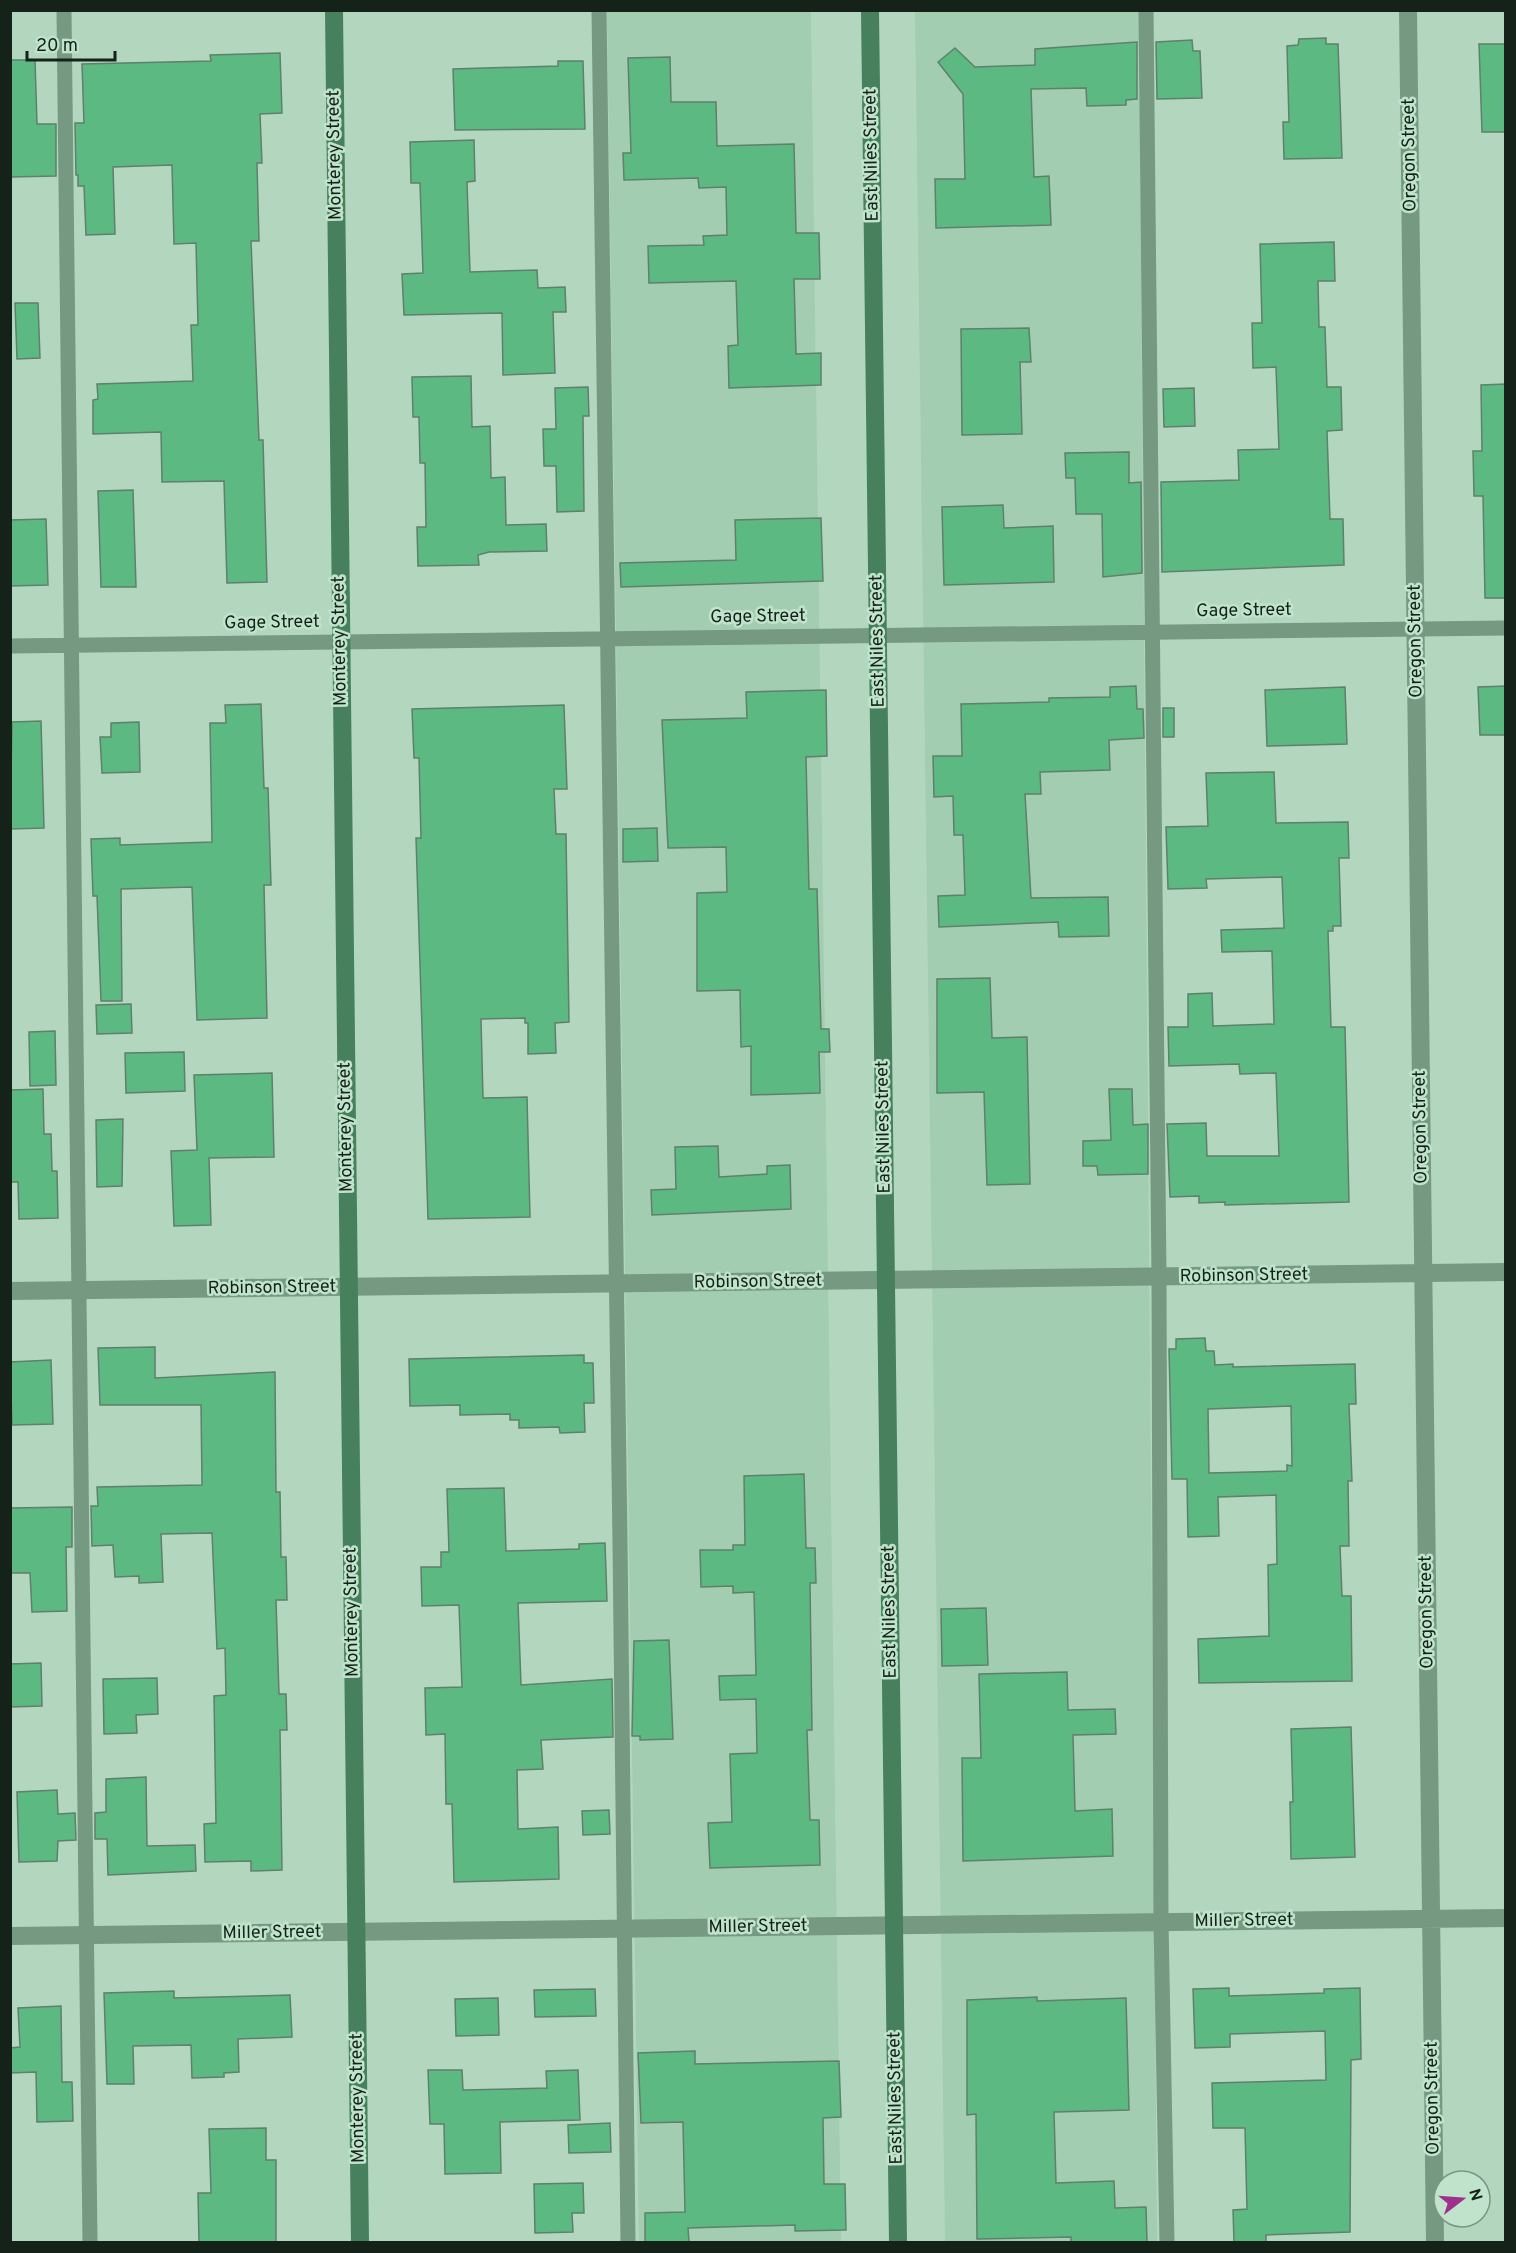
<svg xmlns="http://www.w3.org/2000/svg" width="1516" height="2253" font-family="Overpass,sans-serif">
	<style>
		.built { fill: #a2cdb0 }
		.building { fill: #5db982; stroke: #5f806a; stroke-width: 1.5; fill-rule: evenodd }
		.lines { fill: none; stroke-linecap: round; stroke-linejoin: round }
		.lane { stroke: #759981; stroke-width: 15 }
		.street { stroke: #759981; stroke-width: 18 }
		.secondary { stroke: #47805c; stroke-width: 18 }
		.labels { text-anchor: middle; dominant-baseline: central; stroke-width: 5; stroke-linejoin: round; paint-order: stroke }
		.street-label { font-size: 18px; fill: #142219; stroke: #c0e4cb }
	</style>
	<rect width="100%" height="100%" fill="#b3d7be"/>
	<path class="built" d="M 607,11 L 811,11 L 841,2242 L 639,2242 Z
		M 915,11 L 1139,11 L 1157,2242 L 945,2242 Z"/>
	<path class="building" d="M 1326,38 L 1326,44 L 1338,44 L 1342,158 L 1284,159 L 1283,122 L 1289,122 L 1287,46 L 1298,45 L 1299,39 Z
		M 1192,40 L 1193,51 L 1200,51 L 1202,98 L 1157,99 L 1156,42 Z
		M 1137,42 L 1137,99 L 1126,100 L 1126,105 L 1087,106 L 1086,88 L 1031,89 L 1034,177 L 1049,176 L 1051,225 L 936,228 L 935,179 L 965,179 L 963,94 L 938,62 L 955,48 L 975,67 L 1035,65 L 1035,49 Z
		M 1479,44 L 1506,44 L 1506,132 L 1482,132 Z
		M 280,53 L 282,113 L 260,114 L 262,163 L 257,163 L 259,241 L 251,241 L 259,440 L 263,440 L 267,582 L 227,583 L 224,481 L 162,482 L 161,432 L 93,434 L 93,400 L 98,399 L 97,384 L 193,381 L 191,325 L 198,325 L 196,243 L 174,244 L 172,165 L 113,167 L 115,234 L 86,235 L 84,186 L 78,186 L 78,175 L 76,175 L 75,123 L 84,123 L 82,64 L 211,61 L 210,55 Z
		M 670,57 L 671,102 L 716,102 L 717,146 L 794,144 L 796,233 L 819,233 L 820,279 L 794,279 L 796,354 L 821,353 L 821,385 L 729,388 L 728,346 L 738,345 L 736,281 L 649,283 L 648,246 L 704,245 L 703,236 L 727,235 L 726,187 L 699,188 L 698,178 L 624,180 L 623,153 L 631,153 L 628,58 Z
		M 10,60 L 35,60 L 37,124 L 56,124 L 56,176 L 10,177 Z
		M 558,61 L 583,61 L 585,129 L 455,130 L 453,69 L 558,66 Z
		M 474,140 L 475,181 L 467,182 L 470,272 L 537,270 L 538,288 L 565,287 L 566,312 L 553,312 L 555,373 L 503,375 L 502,313 L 404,315 L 402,274 L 423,273 L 420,183 L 411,183 L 410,142 Z
		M 1334,242 L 1335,281 L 1318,281 L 1319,327 L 1325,327 L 1327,387 L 1341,387 L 1342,430 L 1327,431 L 1330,519 L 1343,519 L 1344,565 L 1162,572 L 1161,482 L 1239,480 L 1238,450 L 1279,449 L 1276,367 L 1253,368 L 1252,323 L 1262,323 L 1260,244 Z
		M 15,303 L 38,303 L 40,358 L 17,359 Z
		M 1029,328 L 1031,362 L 1020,362 L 1022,434 L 962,435 L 961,329 Z
		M 471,376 L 472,427 L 490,426 L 491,478 L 505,477 L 506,525 L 546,524 L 547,551 L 489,552 L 478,555 L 479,565 L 418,566 L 417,527 L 426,527 L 425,463 L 420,463 L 419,417 L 413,417 L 412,377 Z
		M 1506,384 L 1506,598 L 1485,598 L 1483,496 L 1474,496 L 1473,451 L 1482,451 L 1481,385 Z
		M 588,387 L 589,416 L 583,416 L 584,511 L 557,512 L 556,466 L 544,466 L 543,429 L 556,429 L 555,388 Z
		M 1194,388 L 1195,426 L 1164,427 L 1163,389 Z
		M 1129,452 L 1129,483 L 1141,482 L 1142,573 L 1103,577 L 1102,514 L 1076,514 L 1075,478 L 1066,478 L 1065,453 Z
		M 133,490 L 136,587 L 101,587 L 98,491 Z
		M 1003,505 L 1004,528 L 1053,526 L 1054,582 L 944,585 L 942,507 Z
		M 821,518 L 823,581 L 621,587 L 620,563 L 736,560 L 735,520 Z
		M 46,519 L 48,585 L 10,586 L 10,520 Z
		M 1136,686 L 1137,709 L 1143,709 L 1144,738 L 1109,740 L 1110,770 L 1040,772 L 1041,794 L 1025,794 L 1031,898 L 1108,897 L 1109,936 L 1059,937 L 1058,922 L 939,927 L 938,896 L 965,895 L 963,835 L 954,835 L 953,796 L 934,797 L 933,756 L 962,756 L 961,704 L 1049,702 L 1049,698 L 1110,697 L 1110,687 Z
		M 1506,686 L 1506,735 L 1480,735 L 1478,687 Z
		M 1345,687 L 1347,744 L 1267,746 L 1265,690 Z
		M 826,690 L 827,756 L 806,757 L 809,889 L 817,889 L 821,1029 L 829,1029 L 830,1052 L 819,1052 L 820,1093 L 751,1095 L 751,1046 L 741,1047 L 740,990 L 697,991 L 697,893 L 727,892 L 726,847 L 668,848 L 662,720 L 747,718 L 746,692 Z
		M 261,704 L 264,788 L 268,788 L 271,885 L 264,885 L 267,1018 L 197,1020 L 192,887 L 121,889 L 122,1001 L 101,1001 L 97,896 L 93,896 L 91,839 L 120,838 L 120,845 L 212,842 L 210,723 L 226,723 L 225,705 Z
		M 564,705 L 567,789 L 554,789 L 556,834 L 566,834 L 569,1022 L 555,1023 L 556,1053 L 528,1054 L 528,1023 L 525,1023 L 525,1018 L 481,1019 L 483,1098 L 527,1097 L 530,1217 L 428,1219 L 416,838 L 421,838 L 419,758 L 414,758 L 412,709 Z
		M 1163,708 L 1174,708 L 1174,737 L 1163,737 Z
		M 41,721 L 44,828 L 10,829 L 12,722 Z
		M 139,722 L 140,772 L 102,773 L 100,737 L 111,737 L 111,723 Z
		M 1274,772 L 1276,823 L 1348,822 L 1349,858 L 1339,858 L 1341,926 L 1333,926 L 1333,931 L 1328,931 L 1331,1027 L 1345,1027 L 1349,1202 L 1225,1205 L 1225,1202 L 1199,1203 L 1199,1196 L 1170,1197 L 1167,1124 L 1206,1123 L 1207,1156 L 1279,1156 L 1276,1073 L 1240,1074 L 1239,1064 L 1169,1066 L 1168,1027 L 1188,1027 L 1188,994 L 1212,993 L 1213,1026 L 1274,1024 L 1272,951 L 1222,952 L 1221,930 L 1284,928 L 1282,877 L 1206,879 L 1207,888 L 1168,889 L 1166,827 L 1208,826 L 1206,773 Z
		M 657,828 L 658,861 L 623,862 L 623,829 Z
		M 990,978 L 992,1038 L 1027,1037 L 1030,1184 L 987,1185 L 984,1092 L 937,1093 L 937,979 Z
		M 131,1004 L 132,1033 L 97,1034 L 96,1005 Z
		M 55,1031 L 56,1085 L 30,1086 L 29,1032 Z
		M 184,1052 L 185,1091 L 126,1093 L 125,1053 Z
		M 272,1073 L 274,1157 L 209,1158 L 211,1225 L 174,1226 L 171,1151 L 197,1150 L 194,1075 Z
		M 43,1089 L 44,1134 L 51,1134 L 52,1171 L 57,1171 L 58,1218 L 19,1219 L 18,1182 L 11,1182 L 10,1090 Z
		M 1109,1089 L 1132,1089 L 1133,1125 L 1148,1124 L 1148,1174 L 1098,1175 L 1097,1166 L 1083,1166 L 1083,1141 L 1111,1140 Z
		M 123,1119 L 122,1186 L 97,1187 L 96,1120 Z
		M 718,1146 L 719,1177 L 767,1174 L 767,1166 L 790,1165 L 791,1209 L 652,1215 L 651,1190 L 676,1189 L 675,1147 Z
		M 1205,1338 L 1206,1351 L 1214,1351 L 1215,1365 L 1233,1364 L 1233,1367 L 1355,1364 L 1356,1404 L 1349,1404 L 1352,1481 L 1348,1481 L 1349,1546 L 1340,1546 L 1342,1596 L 1351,1596 L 1352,1681 L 1199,1683 L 1198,1639 L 1269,1636 L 1268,1565 L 1277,1564 L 1276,1495 L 1218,1497 L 1219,1536 L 1188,1537 L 1187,1479 L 1172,1479 L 1169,1349 L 1176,1349 L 1176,1339 ZM 1291,1406 L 1292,1466 L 1287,1465 L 1287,1471 L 1209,1473 L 1208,1409 Z
		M 155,1347 L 155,1378 L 275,1372 L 276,1492 L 280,1492 L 281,1557 L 286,1557 L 287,1600 L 276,1600 L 279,1694 L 286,1694 L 287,1730 L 280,1730 L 282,1870 L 251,1871 L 251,1861 L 205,1862 L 204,1824 L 216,1823 L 214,1696 L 226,1695 L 225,1648 L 217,1649 L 212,1533 L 161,1534 L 163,1582 L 139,1583 L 139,1576 L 115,1577 L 113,1545 L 92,1546 L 91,1506 L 98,1506 L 97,1487 L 202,1485 L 201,1405 L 100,1405 L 98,1348 Z
		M 584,1355 L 584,1363 L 593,1363 L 594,1403 L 584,1403 L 585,1432 L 560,1433 L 559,1427 L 519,1428 L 519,1420 L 510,1420 L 510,1414 L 460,1415 L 460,1405 L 410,1406 L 409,1359 Z
		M 51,1360 L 53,1424 L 12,1425 L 10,1362 Z
		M 804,1474 L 806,1548 L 815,1548 L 816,1583 L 810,1583 L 812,1730 L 807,1730 L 810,1820 L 819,1820 L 820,1865 L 710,1868 L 708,1823 L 732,1822 L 730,1754 L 757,1753 L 756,1699 L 720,1700 L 719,1676 L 756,1675 L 754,1592 L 733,1593 L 733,1586 L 701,1587 L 700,1550 L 733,1550 L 733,1545 L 745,1545 L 744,1476 Z
		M 504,1488 L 506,1551 L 579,1549 L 579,1544 L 605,1543 L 607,1601 L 518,1603 L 521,1685 L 612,1679 L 613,1737 L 541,1740 L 543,1769 L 517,1770 L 518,1829 L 558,1827 L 559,1879 L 454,1882 L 452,1804 L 446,1804 L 445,1734 L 426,1735 L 425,1688 L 462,1687 L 459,1605 L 422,1606 L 421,1567 L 441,1567 L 441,1552 L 449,1552 L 447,1489 Z
		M 72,1507 L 72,1547 L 66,1547 L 67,1611 L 32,1612 L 30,1573 L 10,1573 L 10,1508 Z
		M 986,1608 L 988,1665 L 942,1666 L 941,1609 Z
		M 669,1640 L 673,1739 L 640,1740 L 640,1736 L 632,1736 L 634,1641 Z
		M 41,1663 L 42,1706 L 10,1707 L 10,1664 Z
		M 1067,1672 L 1068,1710 L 1115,1709 L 1116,1734 L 1073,1735 L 1075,1811 L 1112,1809 L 1113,1856 L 963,1861 L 962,1758 L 981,1758 L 979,1674 Z
		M 157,1678 L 158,1714 L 136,1715 L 137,1733 L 104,1734 L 103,1679 Z
		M 1351,1727 L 1355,1857 L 1291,1859 L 1290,1802 L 1293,1802 L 1291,1729 Z
		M 146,1777 L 147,1846 L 195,1845 L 196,1871 L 108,1875 L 107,1839 L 95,1839 L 95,1813 L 106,1812 L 106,1779 Z
		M 57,1790 L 58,1814 L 75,1813 L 76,1840 L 58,1841 L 57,1861 L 19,1862 L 17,1792 Z
		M 609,1810 L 610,1834 L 583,1835 L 582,1811 Z
		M 1229,1988 L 1229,1996 L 1324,1993 L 1324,1989 L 1360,1988 L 1361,2059 L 1351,2060 L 1350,2232 L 1266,2235 L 1266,2242 L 1234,2242 L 1233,2210 L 1247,2209 L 1245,2128 L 1213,2128 L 1212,2083 L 1326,2080 L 1325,2031 L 1230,2034 L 1230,2047 L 1195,2048 L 1193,1989 Z
		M 595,1989 L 596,2016 L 535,2017 L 534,1990 Z
		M 174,1991 L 174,1998 L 290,1995 L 292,2037 L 238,2039 L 239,2072 L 224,2073 L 224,2077 L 192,2078 L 191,2045 L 133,2046 L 134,2084 L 107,2084 L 104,1993 Z
		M 1037,1997 L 1037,2001 L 1126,1998 L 1129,2110 L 1054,2112 L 1056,2183 L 1114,2181 L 1115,2208 L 1146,2207 L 1147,2242 L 1071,2242 L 1071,2237 L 977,2239 L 976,2114 L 967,2115 L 967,2000 Z
		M 498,1998 L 499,2035 L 456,2036 L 455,1999 Z
		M 61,2006 L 62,2082 L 72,2082 L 73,2121 L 37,2122 L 36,2072 L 10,2073 L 10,2048 L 20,2047 L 18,2008 Z
		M 695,2051 L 695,2064 L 839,2061 L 841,2117 L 823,2118 L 824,2184 L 845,2184 L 846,2230 L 795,2231 L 795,2225 L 688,2228 L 689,2242 L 645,2242 L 645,2213 L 685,2212 L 683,2122 L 641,2123 L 638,2053 Z
		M 428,2070 L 462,2070 L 463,2090 L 547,2088 L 546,2071 L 578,2070 L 580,2120 L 500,2122 L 501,2173 L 445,2174 L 444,2124 L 430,2124 Z
		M 610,2123 L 611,2152 L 569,2153 L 568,2125 Z
		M 266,2128 L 266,2160 L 276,2160 L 276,2242 L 199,2242 L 198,2193 L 211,2193 L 209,2129 Z
		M 583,2183 L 584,2213 L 572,2213 L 573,2232 L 535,2233 L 534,2184 Z"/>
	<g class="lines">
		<path class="lane" d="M 64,10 L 90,2242
			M 599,10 C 606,755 622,1498 628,2242
			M 1146,10 L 1159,1277 L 1161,1922 L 1167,2242
			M 10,646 L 1506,628"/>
		<path class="street" d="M 1408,10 L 1435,2242
			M 10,1291 L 1506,1272
			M 10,1936 L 1506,1918"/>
		<path class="secondary" d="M 334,10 L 360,2242
			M 870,10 L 898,2242"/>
	</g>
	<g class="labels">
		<g class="street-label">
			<text transform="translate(335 155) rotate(-91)">Monterey Street</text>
			<text transform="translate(872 155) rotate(-91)">East Niles Street</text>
			<text transform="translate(1410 155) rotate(-91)">Oregon Street</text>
			<text transform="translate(1244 611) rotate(-1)">Gage Street</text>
			<text transform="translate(758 617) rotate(-1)">Gage Street</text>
			<text transform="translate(272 623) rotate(-1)">Gage Street</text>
			<text transform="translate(340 641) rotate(-91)">Monterey Street</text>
			<text transform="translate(878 641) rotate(-91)">East Niles Street</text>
			<text transform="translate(1416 641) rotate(-91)">Oregon Street</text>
			<text transform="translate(346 1127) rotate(-91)">Monterey Street</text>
			<text transform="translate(884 1127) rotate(-91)">East Niles Street</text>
			<text transform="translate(1421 1127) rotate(-91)">Oregon Street</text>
			<text transform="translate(1244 1276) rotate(-1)">Robinson Street</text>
			<text transform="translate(758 1282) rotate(-1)">Robinson Street</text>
			<text transform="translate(272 1288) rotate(-1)">Robinson Street</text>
			<text transform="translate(352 1612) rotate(-91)">Monterey Street</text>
			<text transform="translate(890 1612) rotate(-91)">East Niles Street</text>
			<text transform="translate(1427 1612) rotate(-91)">Oregon Street</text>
			<text transform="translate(1244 1921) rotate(-1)">Miller Street</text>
			<text transform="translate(758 1927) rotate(-1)">Miller Street</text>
			<text transform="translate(272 1933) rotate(-1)">Miller Street</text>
			<text transform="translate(358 2098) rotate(-91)">Monterey Street</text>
			<text transform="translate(896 2098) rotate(-91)">East Niles Street</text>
			<text transform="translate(1433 2098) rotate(-91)">Oregon Street</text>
		</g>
	</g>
	<rect width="1516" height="2253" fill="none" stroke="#142219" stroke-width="24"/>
	<g transform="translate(1462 2199) rotate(73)"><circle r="28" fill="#c0e4cb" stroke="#7b9684" stroke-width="1.5"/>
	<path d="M0-4.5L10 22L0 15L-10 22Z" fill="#a0308d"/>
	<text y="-9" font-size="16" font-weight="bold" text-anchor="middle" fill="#142219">N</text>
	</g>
	<path d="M27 51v9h88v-9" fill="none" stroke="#142219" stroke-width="3"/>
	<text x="36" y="51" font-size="18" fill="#142219" stroke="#c0e4cb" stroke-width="4.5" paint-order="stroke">20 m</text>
</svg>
